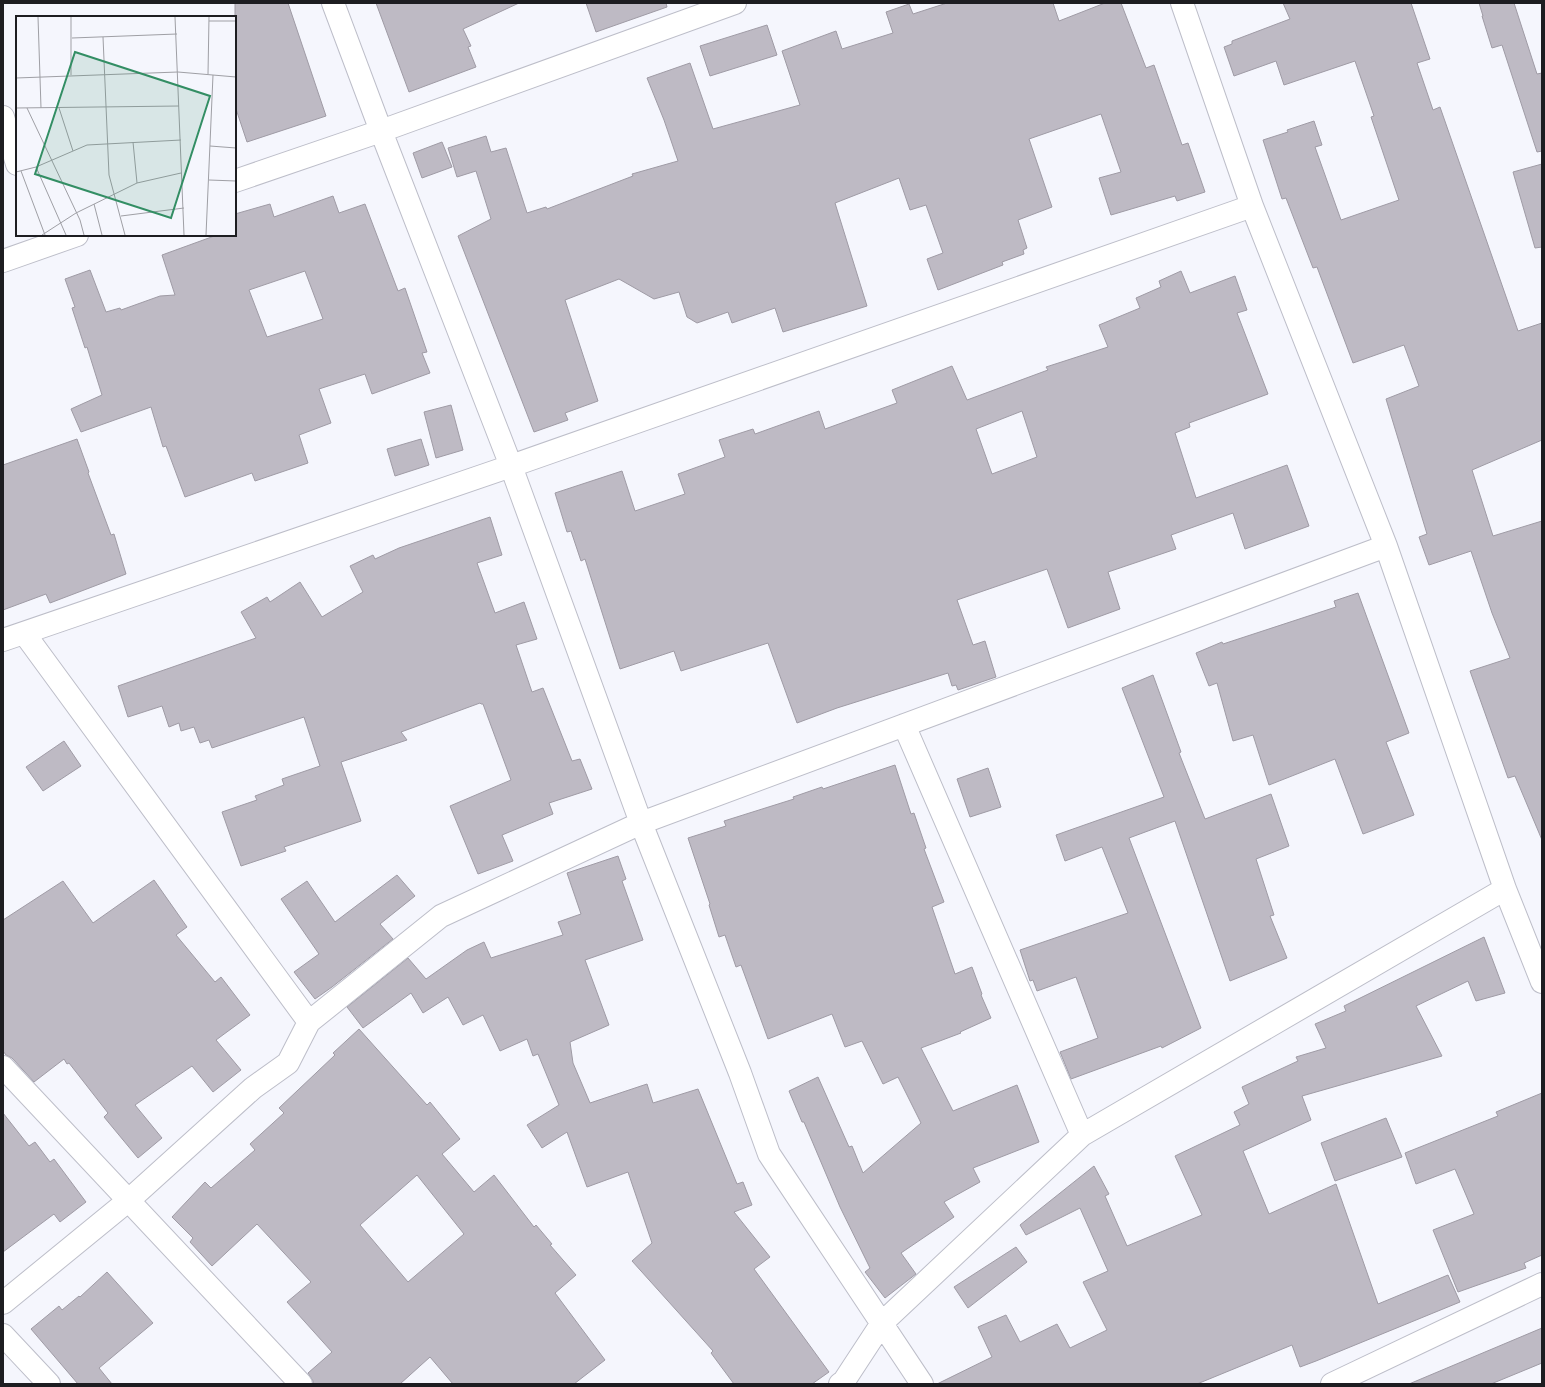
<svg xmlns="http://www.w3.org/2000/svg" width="1545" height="1387" font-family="Jost,sans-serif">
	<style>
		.building { fill: #bebac4; stroke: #9f9ba5; fill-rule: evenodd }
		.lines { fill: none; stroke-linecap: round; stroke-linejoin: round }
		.minor-casing { stroke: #bdbec9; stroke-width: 24 }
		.minor { stroke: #fff; stroke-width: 22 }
		.inset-road { fill: none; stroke: #9f9fa5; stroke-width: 1 }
		.view { fill: #338e64; fill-opacity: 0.15; stroke: #338e64; stroke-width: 2 }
		.inset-edge { fill: none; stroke: #1d1d21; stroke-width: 2 }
	</style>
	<rect width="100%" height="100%" fill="#f5f6fd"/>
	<path class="building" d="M 235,3 L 288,3 L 326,116 L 247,142 L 235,106 Z
		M 376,3 L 519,3 L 463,29 L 471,46 L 468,47 L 476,67 L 409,92 Z
		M 586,3 L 666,3 L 667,7 L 596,32 Z
		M 947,3 L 1053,3 L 1059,21 L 1105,3 L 1121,3 L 1146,68 L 1154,65 L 1182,145 L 1188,143 L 1205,192 L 1177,201 L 1175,196 L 1111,215 L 1099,178 L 1121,172 L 1101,114 L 1029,139 L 1052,207 L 1018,220 L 1027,248 L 1023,250 L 1024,254 L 1002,262 L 1003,265 L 938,290 L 927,259 L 943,253 L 926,205 L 910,210 L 899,178 L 835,203 L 867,306 L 783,332 L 775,308 L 732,323 L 728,312 L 697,323 L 687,317 L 679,292 L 654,299 L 619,279 L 565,300 L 598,401 L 565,413 L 568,420 L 534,432 L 458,236 L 491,219 L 476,171 L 457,177 L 448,148 L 486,136 L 491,152 L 506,148 L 527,213 L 546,207 L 547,209 L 633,176 L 632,174 L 678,161 L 664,120 L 647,78 L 690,63 L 713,129 L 800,105 L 782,51 L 836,31 L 842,49 L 893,33 L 886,12 L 909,4 L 913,14 Z
		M 1283,3 L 1411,3 L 1430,59 L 1417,63 L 1433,110 L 1440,107 L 1518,331 L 1542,323 L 1542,440 L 1472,470 L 1493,536 L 1542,521 L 1542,840 L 1515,776 L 1508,778 L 1470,671 L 1510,658 L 1492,613 L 1471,551 L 1429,565 L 1419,537 L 1427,534 L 1386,399 L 1419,386 L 1404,345 L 1353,363 L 1317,267 L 1313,268 L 1286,198 L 1282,199 L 1263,140 L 1288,132 L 1287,130 L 1314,121 L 1322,145 L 1315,147 L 1341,220 L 1399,200 L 1371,117 L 1374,116 L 1355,61 L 1284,85 L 1276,61 L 1234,76 L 1224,47 L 1232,44 L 1232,41 L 1290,19 Z
		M 1479,3 L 1514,3 L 1537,74 L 1542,73 L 1542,151 L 1537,152 L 1502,45 L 1492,48 L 1482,16 L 1483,16 Z
		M 767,25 L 777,55 L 710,76 L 700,46 Z
		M 442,142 L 452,167 L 422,178 L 413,153 Z
		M 1542,164 L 1542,247 L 1535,248 L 1513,172 Z
		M 333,196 L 339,213 L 365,204 L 398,291 L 405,288 L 427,352 L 422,353 L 430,373 L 372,394 L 365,374 L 319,389 L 331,423 L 299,435 L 308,463 L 255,481 L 252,473 L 185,497 L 166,446 L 163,447 L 151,407 L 81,432 L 71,409 L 102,395 L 87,347 L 85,348 L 72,308 L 75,307 L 65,279 L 90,270 L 106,312 L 120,308 L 121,310 L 160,296 L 175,295 L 162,255 L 217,235 L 235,235 L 235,214 L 270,204 L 274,217 ZM 305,271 L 323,319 L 267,337 L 249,290 Z
		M 1181,271 L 1190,293 L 1235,276 L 1247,310 L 1237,313 L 1268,394 L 1189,423 L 1190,427 L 1175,433 L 1196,498 L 1287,465 L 1309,526 L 1245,549 L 1233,513 L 1171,535 L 1176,549 L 1108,572 L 1120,609 L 1068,628 L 1047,569 L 957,600 L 973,645 L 985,641 L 996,677 L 958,690 L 956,685 L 952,686 L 948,673 L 837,708 L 797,723 L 768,643 L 681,671 L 674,651 L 620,669 L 585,559 L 581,561 L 571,531 L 567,532 L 555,493 L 622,471 L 635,511 L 685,494 L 678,474 L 725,457 L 719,440 L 753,429 L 755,434 L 819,411 L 825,429 L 897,403 L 892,390 L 952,366 L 967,400 L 1048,370 L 1046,367 L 1108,347 L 1099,325 L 1140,308 L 1136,298 L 1161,287 L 1159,281 ZM 1022,411 L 1037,457 L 992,474 L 976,429 Z
		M 451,405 L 463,450 L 436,458 L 424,412 Z
		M 77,439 L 89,472 L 88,473 L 111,535 L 114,534 L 126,574 L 50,603 L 46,594 L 3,610 L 3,465 Z
		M 421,439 L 429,465 L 395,476 L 387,449 Z
		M 490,517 L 502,555 L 477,563 L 495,613 L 524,602 L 537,639 L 516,645 L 532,692 L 543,688 L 572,761 L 580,759 L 592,789 L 549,803 L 553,814 L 502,835 L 513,861 L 478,874 L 450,806 L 511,780 L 483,704 L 481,704 L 480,703 L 401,732 L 407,740 L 341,762 L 361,821 L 284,847 L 286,851 L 241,866 L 222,812 L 257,800 L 255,796 L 284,785 L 282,779 L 320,766 L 304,717 L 212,748 L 209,740 L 200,743 L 194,727 L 181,731 L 179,723 L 169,727 L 162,706 L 128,717 L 118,686 L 256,638 L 241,612 L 267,597 L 270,602 L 300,582 L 322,617 L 363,592 L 350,566 L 373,555 L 375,559 L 399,548 Z
		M 1358,593 L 1409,733 L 1386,742 L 1414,815 L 1363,834 L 1335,759 L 1269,785 L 1253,735 L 1233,741 L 1217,683 L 1209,686 L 1196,653 L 1222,642 L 1223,644 L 1336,607 L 1334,601 Z
		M 1153,675 L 1181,752 L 1179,753 L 1205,819 L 1271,794 L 1289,846 L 1256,859 L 1274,915 L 1270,916 L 1287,958 L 1230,981 L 1175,821 L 1129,838 L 1201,1028 L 1162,1048 L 1161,1046 L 1071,1079 L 1060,1052 L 1098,1038 L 1076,977 L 1037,991 L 1033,980 L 1030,981 L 1020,950 L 1128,913 L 1102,847 L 1065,861 L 1056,835 L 1164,797 L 1122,688 Z
		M 64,741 L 81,766 L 43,791 L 26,767 Z
		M 895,765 L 911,814 L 914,813 L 926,848 L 924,849 L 944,902 L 932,907 L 955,974 L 972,967 L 982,994 L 981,995 L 991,1018 L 960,1032 L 961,1033 L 921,1048 L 953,1111 L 1017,1085 L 1039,1142 L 973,1168 L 980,1182 L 944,1202 L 954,1217 L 901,1253 L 916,1274 L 885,1298 L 865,1272 L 870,1268 L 840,1207 L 804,1122 L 802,1122 L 789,1091 L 818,1077 L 849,1147 L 852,1146 L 863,1173 L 921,1123 L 898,1077 L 883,1084 L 862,1041 L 845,1047 L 832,1014 L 768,1039 L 741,965 L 736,967 L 725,935 L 719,937 L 709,905 L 710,904 L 688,838 L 726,826 L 724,821 L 794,799 L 793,797 L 822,787 L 823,789 Z
		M 988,768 L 1001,807 L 970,817 L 957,779 Z
		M 618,856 L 626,879 L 622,881 L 643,940 L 585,960 L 609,1025 L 570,1042 L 573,1063 L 590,1103 L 647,1084 L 653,1103 L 698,1089 L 737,1184 L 743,1182 L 752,1205 L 734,1212 L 770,1257 L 754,1269 L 829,1372 L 812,1384 L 734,1384 L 711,1353 L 713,1351 L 632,1261 L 652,1243 L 628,1172 L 587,1187 L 567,1132 L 542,1148 L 527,1125 L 559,1105 L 538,1054 L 533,1056 L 527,1039 L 500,1051 L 483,1015 L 463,1025 L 448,997 L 423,1013 L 411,993 L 363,1028 L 347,1007 L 408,958 L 426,979 L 467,950 L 484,942 L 491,958 L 563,935 L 558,922 L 581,914 L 567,873 Z
		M 397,875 L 415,896 L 380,924 L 393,939 L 332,987 L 315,999 L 294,972 L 319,954 L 281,899 L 307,881 L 335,922 Z
		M 154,880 L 187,927 L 176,935 L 215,982 L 221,977 L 250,1015 L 216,1040 L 241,1070 L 213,1092 L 192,1066 L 135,1105 L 162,1138 L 138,1158 L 104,1117 L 108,1113 L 69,1063 L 67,1064 L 64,1059 L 34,1082 L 12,1058 L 6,1055 L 3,1051 L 3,920 L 63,881 L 93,923 Z
		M 1484,937 L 1505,993 L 1476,1001 L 1468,981 L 1416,1006 L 1442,1056 L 1302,1096 L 1311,1120 L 1243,1151 L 1269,1214 L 1336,1184 L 1378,1304 L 1448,1275 L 1460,1302 L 1316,1361 L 1300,1367 L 1292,1345 L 1197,1384 L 937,1384 L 992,1357 L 978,1327 L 1006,1315 L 1020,1342 L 1057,1324 L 1070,1348 L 1107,1330 L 1083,1282 L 1108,1271 L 1080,1208 L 1026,1235 L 1020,1225 L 1094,1166 L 1109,1194 L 1105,1196 L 1127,1246 L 1202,1215 L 1175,1156 L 1240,1125 L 1234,1112 L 1249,1104 L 1242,1087 L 1298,1061 L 1296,1057 L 1326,1048 L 1315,1024 L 1346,1011 L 1344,1006 Z
		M 359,1029 L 427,1105 L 430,1102 L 460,1139 L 442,1154 L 474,1192 L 494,1175 L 534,1227 L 536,1225 L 552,1244 L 550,1245 L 576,1275 L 555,1293 L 605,1360 L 574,1384 L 453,1384 L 430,1357 L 400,1384 L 313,1384 L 313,1381 L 308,1373 L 332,1352 L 287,1302 L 311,1282 L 257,1224 L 212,1266 L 190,1242 L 193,1238 L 172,1217 L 205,1182 L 211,1188 L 255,1150 L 250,1144 L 284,1113 L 279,1108 L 335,1055 L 333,1053 ZM 417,1175 L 464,1234 L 408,1282 L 360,1225 Z
		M 1542,1093 L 1542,1255 L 1524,1263 L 1526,1268 L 1458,1292 L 1433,1230 L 1474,1214 L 1455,1169 L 1416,1184 L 1405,1153 L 1498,1116 L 1496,1112 Z
		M 3,1113 L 29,1146 L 35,1142 L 50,1162 L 54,1159 L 86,1202 L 60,1222 L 54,1214 L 3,1252 Z
		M 1386,1118 L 1402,1157 L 1335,1181 L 1321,1143 Z
		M 1016,1247 L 1027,1262 L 968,1308 L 954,1287 Z
		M 107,1272 L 153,1323 L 99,1368 L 112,1384 L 78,1384 L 31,1329 L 59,1306 L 62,1310 L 79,1296 L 80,1297 Z
		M 1542,1328 L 1542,1363 L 1491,1384 L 1409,1384 Z"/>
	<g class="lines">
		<defs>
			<path id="minor" d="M 333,3 L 381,131 L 511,466 L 641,823 L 740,1073 L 769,1154 L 922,1384
				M 1182,3 L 1252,206 L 1386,546 L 1505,889 L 1542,982
				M 3,117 L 17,164
				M 235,181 L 381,131 L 735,3
				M 3,261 L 77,235
				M 24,633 L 309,1022
				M 3,640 L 511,466 L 1252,206
				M 904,725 L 1082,1135
				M 3,1067 L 301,1384
				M 3,1303 L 129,1200 L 253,1088 L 288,1063 L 309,1022 L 441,916 L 641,823 L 1386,546
				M 3,1335 L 49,1384
				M 840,1384 L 844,1381 L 882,1323 L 1082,1135 L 1505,889
				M 1332,1384 L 1542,1284"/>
		</defs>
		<use href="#minor" class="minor-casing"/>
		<use href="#minor" class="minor"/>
	</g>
	<g transform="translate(16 16)">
		<rect width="220" height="220" fill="#f5f6fd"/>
		<path class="inset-road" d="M 22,1 L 25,92M 55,1 L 55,59M 159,1 L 168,219M 193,5 L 220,5M 87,21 L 93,159 L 109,219M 56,22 L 161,18M 192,58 L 193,1M 0,62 L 162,56 L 220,61M 0,92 L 163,90M 11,92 L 64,204 L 68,219M 43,92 L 57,135M 117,126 L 121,167M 194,130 L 220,132M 20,151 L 50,219M 5,155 L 29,219M 0,156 L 20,151 L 71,129 L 165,124M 193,164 L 220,165M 78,188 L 86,219M 105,200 L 168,192M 26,219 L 60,197 L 121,167 L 165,157M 190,219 L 197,59"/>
		<path class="view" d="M 59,36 L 194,80 L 155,202 L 19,158 Z"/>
		<rect width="220" height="220" class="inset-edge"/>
	</g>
	<rect width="1545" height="1387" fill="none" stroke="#1d1d21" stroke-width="8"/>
</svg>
